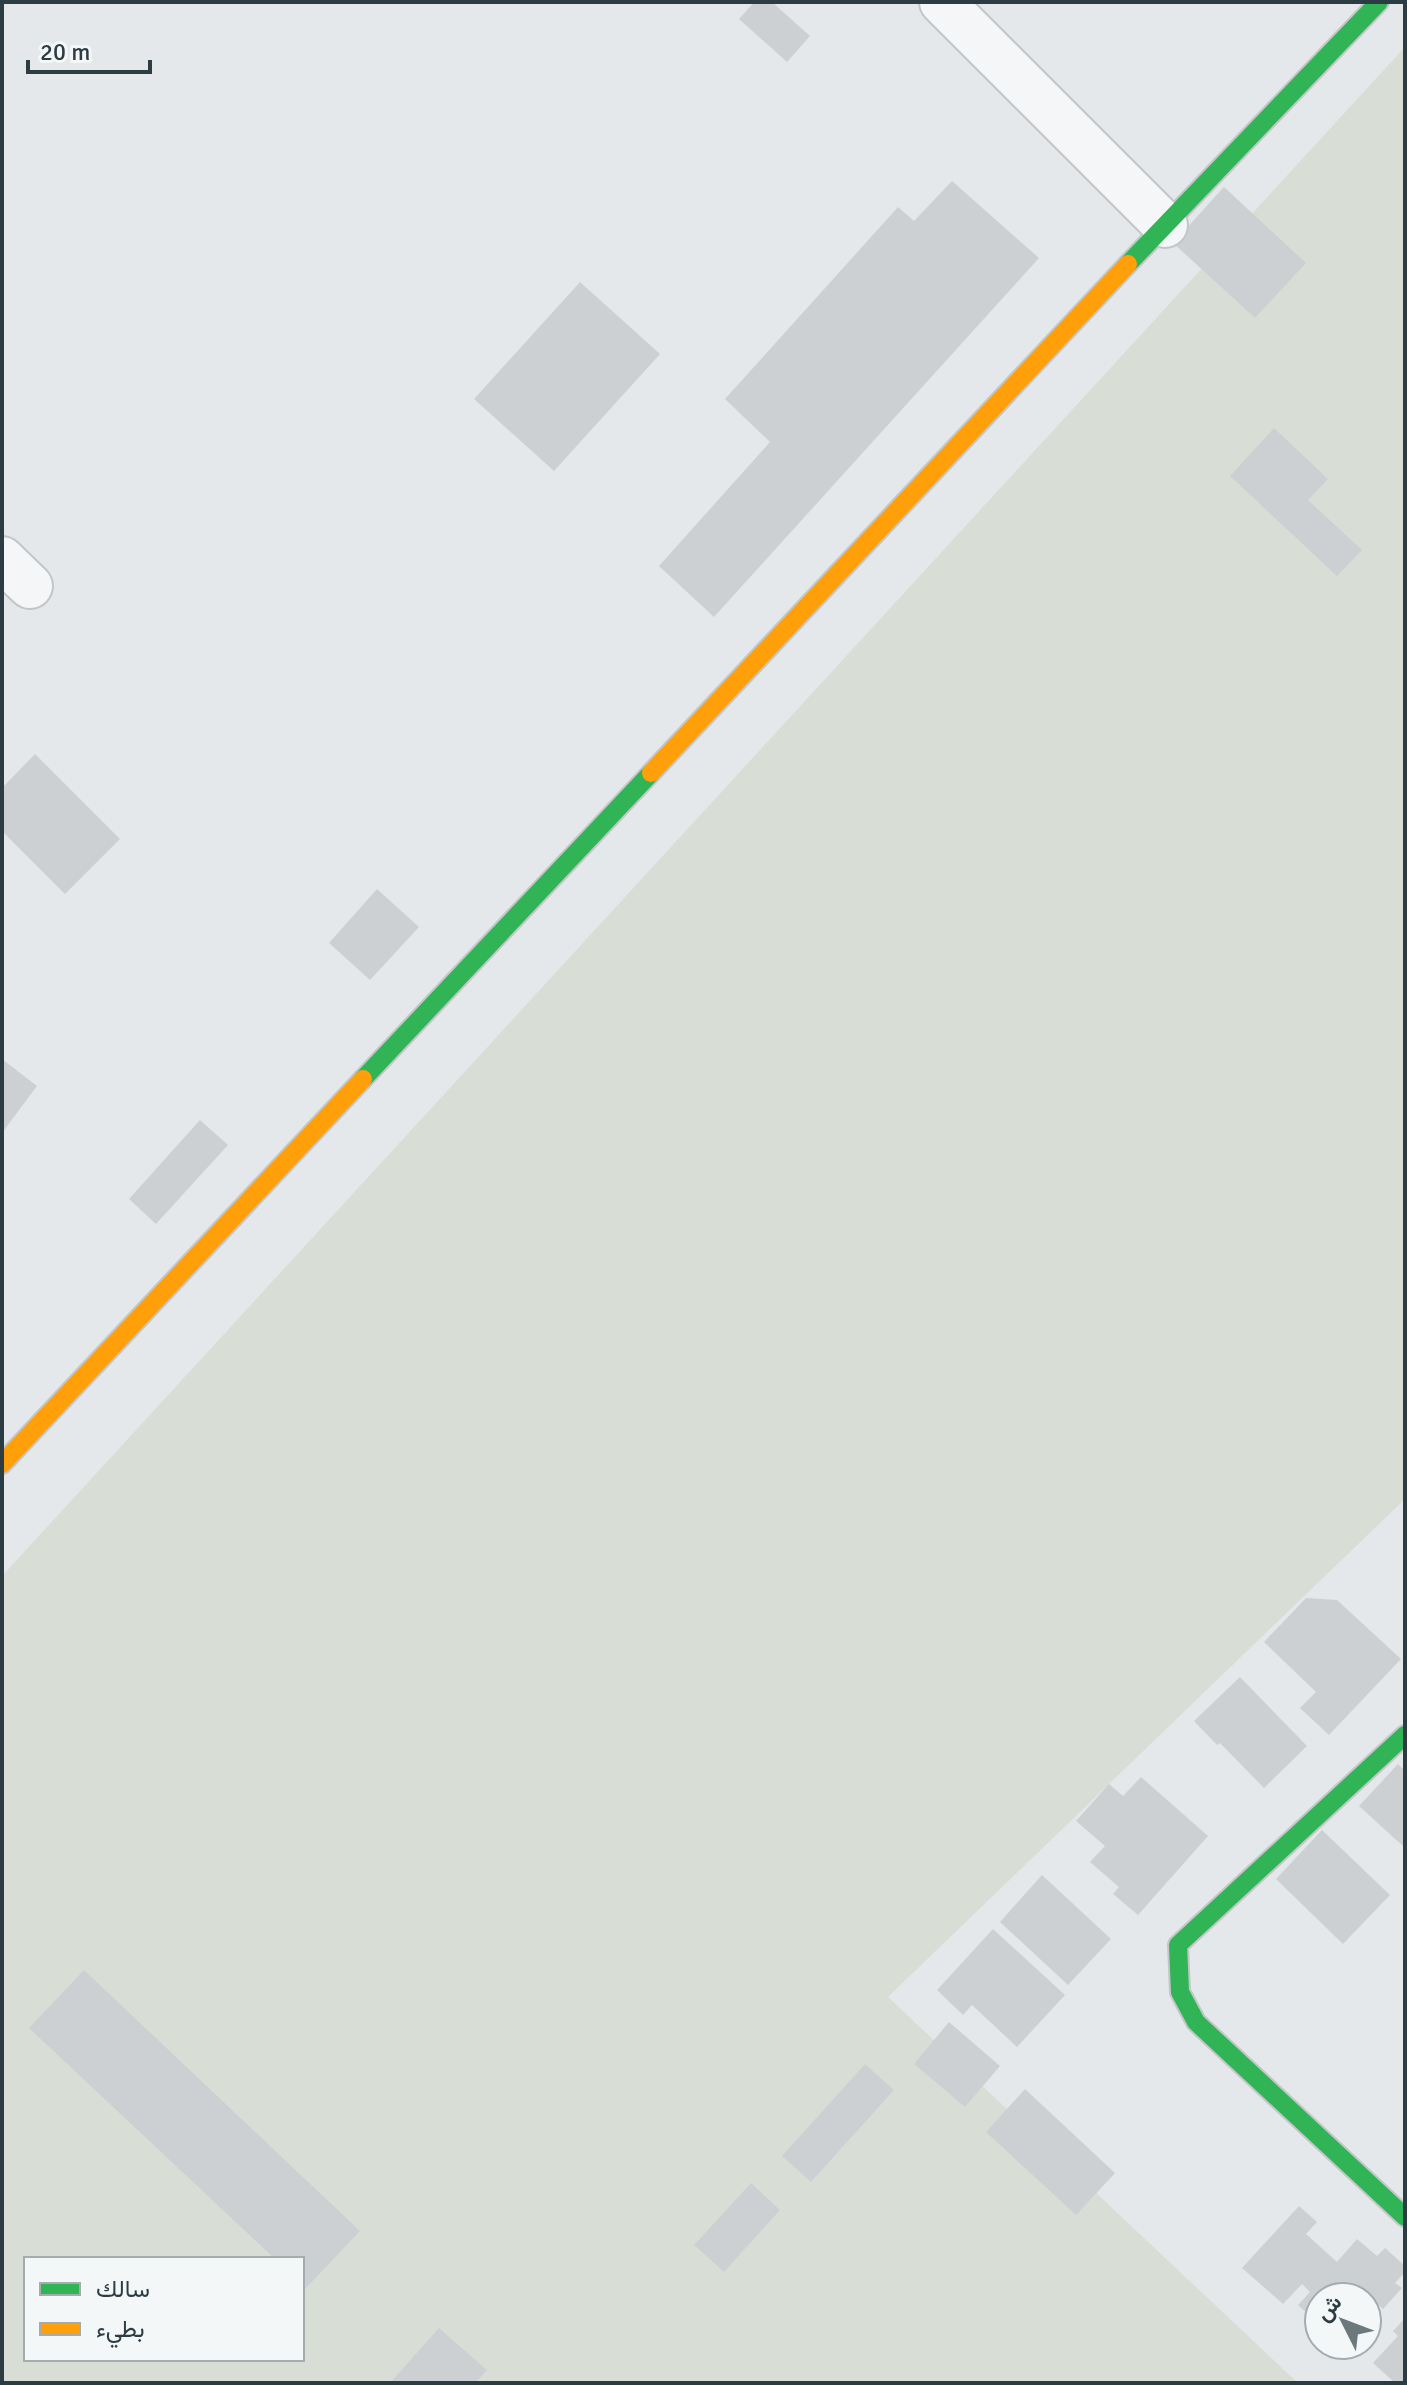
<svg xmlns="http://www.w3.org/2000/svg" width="1407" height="2385" font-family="Signika,Vazirmatn,sans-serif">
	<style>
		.green { fill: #d8ded6; fill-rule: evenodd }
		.building { fill: #cdd0d2 }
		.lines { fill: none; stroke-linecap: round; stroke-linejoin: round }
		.street-casing { stroke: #c3c6c8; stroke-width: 48 }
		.fast-casing { stroke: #c3c6c8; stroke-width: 22 }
		.slow-casing { stroke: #c3c6c8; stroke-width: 22 }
		.street { stroke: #f5f6f7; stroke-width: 44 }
		.fast { stroke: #30b455; stroke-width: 18 }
		.slow { stroke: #ff9f0a; stroke-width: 18 }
	</style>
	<rect width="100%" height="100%" fill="#e5e8ea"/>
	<path class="green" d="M 1405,47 L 1405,1499 L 888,1997 L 1298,2383 L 2,2383 L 2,1576 ZM 26,2259 L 302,2259 L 302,2359 L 26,2359 Z"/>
	<path class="building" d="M 754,2 L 772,2 L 810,36 L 787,62 L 739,19 Z
		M 952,181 L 1039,258 L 714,617 L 659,566 L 770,442 L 725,399 L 898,207 L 914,221 Z
		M 1224,187 L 1306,263 L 1255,318 L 1173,243 Z
		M 580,282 L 660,354 L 554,471 L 474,399 Z
		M 1274,428 L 1328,479 L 1308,500 L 1362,550 L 1337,576 L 1230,476 Z
		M 35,754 L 120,839 L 65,894 L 2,831 L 2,788 Z
		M 377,889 L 419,927 L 370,980 L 329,943 Z
		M 2,1059 L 37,1086 L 2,1133 Z
		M 200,1120 L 228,1145 L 156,1224 L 129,1199 Z
		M 1306,1598 L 1337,1600 L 1401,1659 L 1329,1735 L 1300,1708 L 1316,1692 L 1264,1642 Z
		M 1240,1677 L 1307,1746 L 1264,1788 L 1220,1743 L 1217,1745 L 1194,1721 Z
		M 1398,1764 L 1405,1771 L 1405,1848 L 1359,1806 Z
		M 1141,1777 L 1208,1836 L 1138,1915 L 1113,1894 L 1119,1887 L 1090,1862 L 1105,1846 L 1076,1821 L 1109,1784 L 1123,1796 Z
		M 1322,1830 L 1390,1895 L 1343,1944 L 1276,1879 Z
		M 1042,1875 L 1111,1939 L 1068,1985 L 1000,1922 Z
		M 993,1929 L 1065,1995 L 1017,2047 L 972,2005 L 963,2015 L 937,1990 Z
		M 84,1970 L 360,2231 L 306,2288 L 302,2285 L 302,2259 L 275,2259 L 29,2028 Z
		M 949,2022 L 1000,2066 L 965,2107 L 914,2064 Z
		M 865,2064 L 894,2090 L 811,2182 L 782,2156 Z
		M 1025,2089 L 1115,2173 L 1076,2215 L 986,2132 Z
		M 751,2183 L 780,2210 L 724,2272 L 694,2245 Z
		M 1299,2206 L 1317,2222 L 1306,2234 L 1337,2262 L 1357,2239 L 1377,2256 L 1385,2248 L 1405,2266 L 1405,2272 L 1395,2283 L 1402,2288 L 1383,2309 L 1357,2286 L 1347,2297 L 1319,2297 L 1319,2324 L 1298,2305 L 1310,2292 L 1302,2284 L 1283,2304 L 1242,2268 Z
		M 1405,2318 L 1405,2383 L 1395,2383 L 1373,2363 L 1398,2336 L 1393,2331 Z
		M 439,2328 L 487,2370 L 475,2383 L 390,2383 Z"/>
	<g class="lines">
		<defs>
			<path id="street" d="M 942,2 L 1165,225
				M 2,559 L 30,586"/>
			<path id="fast" d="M 1128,264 L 1379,2
				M 363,1079 L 651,773
				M 1405,1735 L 1178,1945 L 1180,1992 L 1196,2022 L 1405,2217"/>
			<path id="slow" d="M 651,773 L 1128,264
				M 2,1464 L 363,1079"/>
		</defs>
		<use href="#street" class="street-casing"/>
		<use href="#fast" class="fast-casing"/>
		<use href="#slow" class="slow-casing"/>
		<use href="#street" class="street"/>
		<use href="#fast" class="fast"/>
		<use href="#slow" class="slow"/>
	</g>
	<rect width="1407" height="2385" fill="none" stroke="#2c3c43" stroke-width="8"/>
	<rect x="24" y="2257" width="280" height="104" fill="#f4f7f8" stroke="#a4acb0" stroke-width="2"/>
	<rect x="40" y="2283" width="40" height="12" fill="#30b455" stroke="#a4acb0" stroke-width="2"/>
	<text x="96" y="2297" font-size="24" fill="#2c3c43">سالك</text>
	<rect x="40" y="2323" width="40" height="12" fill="#ff9f0a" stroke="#a4acb0" stroke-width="2"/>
	<text x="96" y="2337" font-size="24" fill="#2c3c43">بطيء</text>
	<g transform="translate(1343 2321) rotate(312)"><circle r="38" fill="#f4f7f8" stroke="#a4acb0" stroke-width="2"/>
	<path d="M0-6L14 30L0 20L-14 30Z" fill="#6d787d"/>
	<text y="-12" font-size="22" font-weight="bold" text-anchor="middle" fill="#2c3c43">ش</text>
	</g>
	<path d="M28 60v12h122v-12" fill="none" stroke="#2c3c43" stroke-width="4"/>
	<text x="40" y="60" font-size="24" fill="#2c3c43" stroke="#f4f7f8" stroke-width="6" paint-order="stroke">20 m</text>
</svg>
